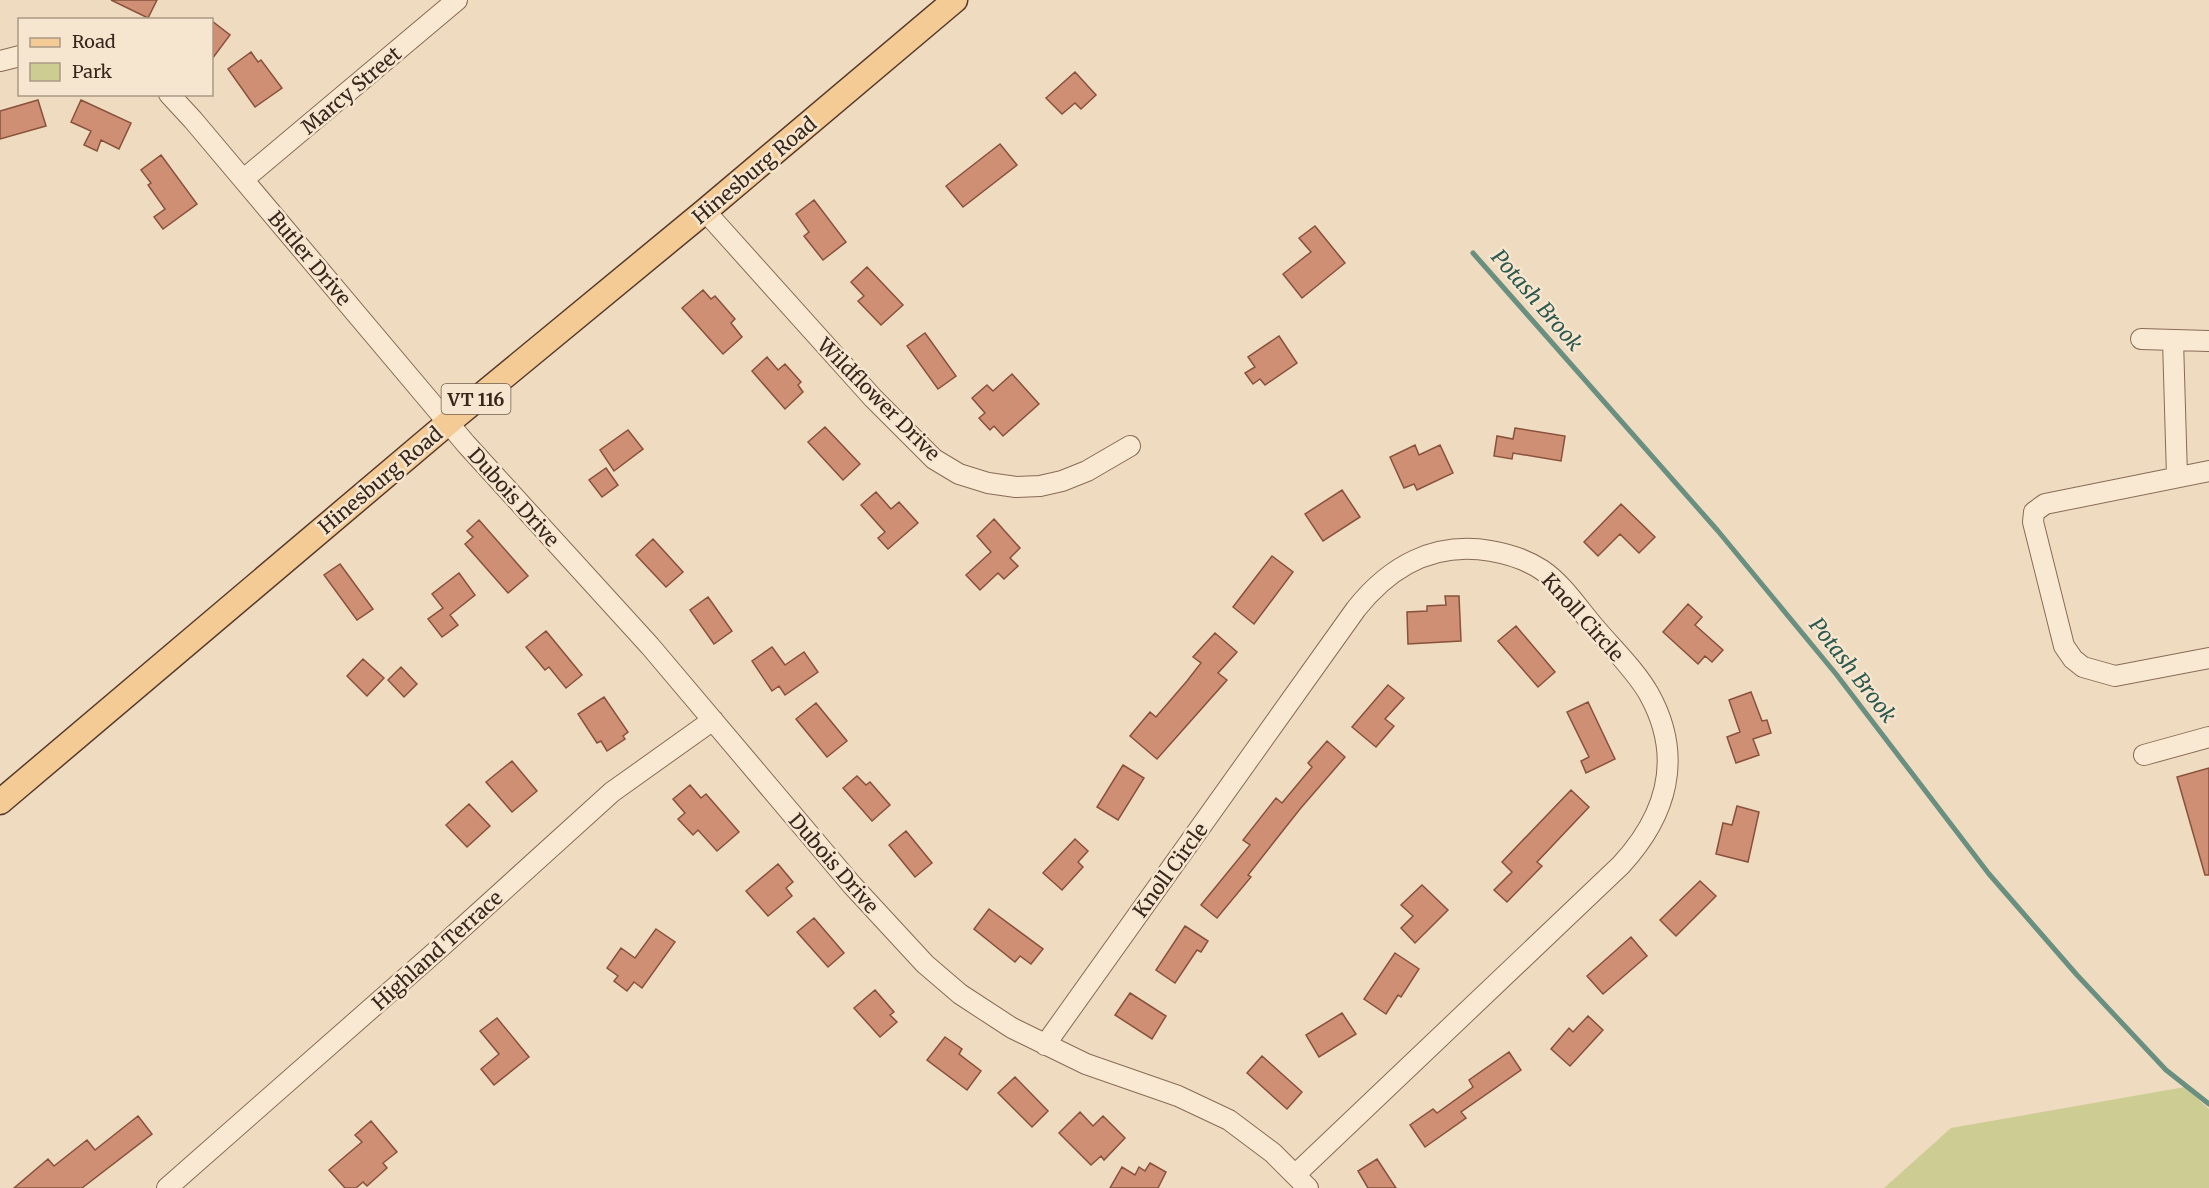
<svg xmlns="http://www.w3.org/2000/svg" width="2209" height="1188" font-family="Merriweather,serif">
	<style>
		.green { fill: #cdcd93 }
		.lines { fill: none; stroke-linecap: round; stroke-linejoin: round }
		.stream { stroke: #698f81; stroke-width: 5 }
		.building { fill: #cf8f74; stroke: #88513c; stroke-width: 1.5 }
		.minor-casing { stroke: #886b57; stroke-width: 22 }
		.major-casing { stroke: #563a2c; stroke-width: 27 }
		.minor { stroke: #fae9d2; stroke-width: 20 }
		.major { stroke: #f4cb95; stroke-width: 24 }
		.labels { text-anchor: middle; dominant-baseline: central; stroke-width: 5; stroke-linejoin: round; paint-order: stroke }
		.shield { fill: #f6e6cf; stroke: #706052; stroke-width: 1.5 }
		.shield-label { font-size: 18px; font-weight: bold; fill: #37261c }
		.street-label { font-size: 20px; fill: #37261c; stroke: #f6e6cf }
		.water-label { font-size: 21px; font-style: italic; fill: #2b584f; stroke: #f6e6cf }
	</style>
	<rect width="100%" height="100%" fill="#efdbbf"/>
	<path class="green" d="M 2185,1087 L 2209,1109 L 2209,1188 L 1884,1188 L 1951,1128 Z"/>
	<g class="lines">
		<path class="stream" d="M 1473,253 L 1718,531 L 1836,674 L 1989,874 L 2077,975 L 2166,1070 L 2209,1104"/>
	</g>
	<path class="building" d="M 111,0 L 157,0 L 148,18 Z
		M 212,21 L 230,35 L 212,59 Z
		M 251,52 L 258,62 L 261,60 L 282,88 L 255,107 L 228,69 Z
		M 1075,72 L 1096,95 L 1081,109 L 1075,103 L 1062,114 L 1046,98 Z
		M 38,100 L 46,126 L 0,139 L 0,111 Z
		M 81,100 L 131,123 L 119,149 L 101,140 L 97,151 L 84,145 L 91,131 L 71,122 Z
		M 1000,144 L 1017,165 L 963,207 L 946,186 Z
		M 161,155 L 197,204 L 163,229 L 154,217 L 165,209 L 148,185 L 151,183 L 141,170 Z
		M 814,200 L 846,242 L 823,260 L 804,236 L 809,232 L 796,214 Z
		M 1315,226 L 1345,263 L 1302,298 L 1283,274 L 1311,252 L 1299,238 Z
		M 867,267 L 903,305 L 881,325 L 858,301 L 864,296 L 851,282 Z
		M 703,290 L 711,299 L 715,296 L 735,319 L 731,323 L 742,337 L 723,354 L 682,308 Z
		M 925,333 L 956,376 L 938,389 L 907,346 Z
		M 1279,336 L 1297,363 L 1265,385 L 1260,379 L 1253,384 L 1245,373 L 1255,367 L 1248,357 Z
		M 767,357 L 778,370 L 785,364 L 801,382 L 798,385 L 803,392 L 785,409 L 752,371 Z
		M 1012,374 L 1039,404 L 1003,436 L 994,426 L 990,430 L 979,418 L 985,413 L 972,398 L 987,385 L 993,391 Z
		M 825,427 L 860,464 L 843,480 L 808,442 Z
		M 1515,428 L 1565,436 L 1561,461 L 1513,453 L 1512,459 L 1494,456 L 1497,436 L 1513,439 Z
		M 628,430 L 643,449 L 614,471 L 600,450 Z
		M 1415,445 L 1419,455 L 1440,445 L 1453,473 L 1417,490 L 1414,484 L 1404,488 L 1390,457 Z
		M 606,468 L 618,485 L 602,497 L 589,480 Z
		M 1342,490 L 1360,517 L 1323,541 L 1305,514 Z
		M 876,492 L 891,509 L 899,502 L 918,523 L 888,549 L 878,538 L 885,532 L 861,505 Z
		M 1621,504 L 1655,537 L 1639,553 L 1620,534 L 1598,556 L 1584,542 Z
		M 994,519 L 1020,548 L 1010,558 L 1018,566 L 1004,579 L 998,573 L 980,590 L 966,575 L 991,552 L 977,536 Z
		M 479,520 L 528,576 L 508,593 L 465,544 L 473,537 L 467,531 Z
		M 653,539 L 683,572 L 666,587 L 636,555 Z
		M 1272,556 L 1293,572 L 1254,624 L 1233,607 Z
		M 340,564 L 373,609 L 357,620 L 324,575 Z
		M 459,573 L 475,595 L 450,615 L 458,625 L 442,637 L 428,619 L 443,608 L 432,594 Z
		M 1445,596 L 1459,596 L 1461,641 L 1408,644 L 1407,612 L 1427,611 L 1427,606 L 1446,605 Z
		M 708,597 L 732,631 L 714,644 L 690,610 Z
		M 1688,604 L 1702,617 L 1695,625 L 1723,650 L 1712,662 L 1705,656 L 1698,664 L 1663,632 Z
		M 1516,626 L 1555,672 L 1538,687 L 1498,641 Z
		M 546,631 L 582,675 L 566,688 L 549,667 L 545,670 L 526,647 Z
		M 1215,633 L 1237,652 L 1218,673 L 1227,680 L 1157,759 L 1130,736 L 1150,712 L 1156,717 L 1187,681 L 1201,663 L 1193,657 Z
		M 772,647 L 785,665 L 804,652 L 818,672 L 785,695 L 779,686 L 772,691 L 752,661 Z
		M 363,659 L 384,678 L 367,696 L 347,676 Z
		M 401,667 L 417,684 L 404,697 L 388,680 Z
		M 1388,685 L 1404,698 L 1385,719 L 1394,726 L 1376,747 L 1352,727 Z
		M 1751,692 L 1762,721 L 1767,720 L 1771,733 L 1753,739 L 1759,755 L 1736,763 L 1727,737 L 1740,732 L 1729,700 Z
		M 604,697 L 628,732 L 623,736 L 625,739 L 607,751 L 601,741 L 597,743 L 578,714 Z
		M 1588,702 L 1615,759 L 1586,773 L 1581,761 L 1589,757 L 1567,712 Z
		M 816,703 L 847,741 L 827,757 L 796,719 Z
		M 1327,741 L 1345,757 L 1300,809 L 1248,875 L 1251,877 L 1217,918 L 1201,905 L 1250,845 L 1243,840 L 1276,798 L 1282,803 L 1312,767 L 1308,763 Z
		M 512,761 L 537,791 L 512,812 L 486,782 Z
		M 1123,765 L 1144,778 L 1118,820 L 1097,807 Z
		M 2209,768 L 2209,875 L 2205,875 L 2177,777 Z
		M 857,776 L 866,785 L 870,782 L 890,805 L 872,821 L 843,788 Z
		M 690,785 L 701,798 L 706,794 L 739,832 L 717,851 L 698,830 L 693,835 L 678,819 L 685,813 L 673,799 Z
		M 1571,790 L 1589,807 L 1537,862 L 1542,866 L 1507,902 L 1494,890 L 1512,872 L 1502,862 Z
		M 469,804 L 490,826 L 467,847 L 446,825 Z
		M 1737,806 L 1759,812 L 1748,862 L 1716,854 L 1723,823 L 1732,825 Z
		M 906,831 L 932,863 L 915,877 L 889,845 Z
		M 1075,839 L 1088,851 L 1078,862 L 1083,867 L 1062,890 L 1043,873 Z
		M 778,864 L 793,882 L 786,888 L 792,896 L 768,916 L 746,891 Z
		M 1700,881 L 1716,896 L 1676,936 L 1660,920 Z
		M 1422,885 L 1448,910 L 1415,943 L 1401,928 L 1413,916 L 1401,905 Z
		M 989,909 L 1043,949 L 1031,964 L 1020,956 L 1015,962 L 974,929 Z
		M 814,918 L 844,953 L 828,967 L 797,932 Z
		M 1185,926 L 1208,941 L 1201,952 L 1197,950 L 1175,983 L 1156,970 Z
		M 656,929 L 675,942 L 642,988 L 634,982 L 627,991 L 614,981 L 618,976 L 607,968 L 621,948 L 635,958 Z
		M 1631,937 L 1647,956 L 1603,994 L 1587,976 Z
		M 1395,953 L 1419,969 L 1401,997 L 1398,995 L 1386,1014 L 1364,999 Z
		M 875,990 L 894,1012 L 890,1015 L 897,1022 L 880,1037 L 854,1008 Z
		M 1130,993 L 1166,1016 L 1152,1039 L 1115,1015 Z
		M 1342,1013 L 1356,1034 L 1319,1057 L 1306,1035 Z
		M 1588,1016 L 1603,1030 L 1570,1066 L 1551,1049 L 1569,1028 L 1573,1032 Z
		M 497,1018 L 529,1057 L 494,1085 L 481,1069 L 499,1054 L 480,1031 Z
		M 945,1037 L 962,1049 L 959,1054 L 981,1071 L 967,1090 L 927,1060 Z
		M 1509,1052 L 1521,1070 L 1461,1112 L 1466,1118 L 1425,1147 L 1410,1125 L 1433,1109 L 1437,1113 L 1473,1087 L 1469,1080 Z
		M 1262,1056 L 1302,1092 L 1287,1109 L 1247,1073 Z
		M 1015,1077 L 1048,1111 L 1032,1127 L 998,1093 Z
		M 1080,1112 L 1093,1126 L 1103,1116 L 1125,1138 L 1104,1160 L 1101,1156 L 1091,1165 L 1059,1133 Z
		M 138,1116 L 152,1134 L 82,1188 L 14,1188 L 48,1159 L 54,1166 L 87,1140 L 95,1150 Z
		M 371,1121 L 397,1152 L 383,1163 L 387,1168 L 367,1186 L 363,1182 L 356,1188 L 345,1188 L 329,1170 L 362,1142 L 355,1135 Z
		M 1377,1159 L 1396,1188 L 1368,1188 L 1358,1171 Z
		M 1150,1163 L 1166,1172 L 1158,1188 L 1110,1188 L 1122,1167 L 1135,1175 L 1139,1167 L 1145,1171 Z"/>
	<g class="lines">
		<defs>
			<path id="minor" d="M 0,61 L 20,56
				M 169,94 L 193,120 L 466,444 L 650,646 L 852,885 L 925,964 L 960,994 L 1012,1028 L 1086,1064 L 1178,1096 L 1229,1120 L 1273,1153 L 1308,1188
				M 244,179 L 457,0
				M 705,211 L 873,398 L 934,459 L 959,474 L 988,483 L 1016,487 L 1040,486 L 1062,481 L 1087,471 L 1130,446
				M 2141,339 L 2209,341
				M 2173,340 L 2177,477
				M 2209,471 L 2045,504 L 2034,512 L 2033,522 L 2064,646 L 2073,659 L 2083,667 L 2115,676 L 2209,658
				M 2144,755 L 2209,737
				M 1045,1045 L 1356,609 C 1390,566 1435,541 1491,551 C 1508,554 1527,560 1542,570 C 1564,585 1580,611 1597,630 C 1615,651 1636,671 1649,694 C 1684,757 1667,815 1621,865 L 1296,1174
				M 167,1188 L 442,946 L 612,792 L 713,720"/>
			<path id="major" d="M 0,802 L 449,422 L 705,211 L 955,0"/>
		</defs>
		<use href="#minor" class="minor-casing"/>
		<use href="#major" class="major-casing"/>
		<use href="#minor" class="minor"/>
		<use href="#major" class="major"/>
	</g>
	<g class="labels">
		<rect class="shield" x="441.5" y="384" width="69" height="30" rx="4.5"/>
		<g class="shield-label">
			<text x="476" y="399">VT 116</text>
		</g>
		<g class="street-label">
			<text transform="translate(351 90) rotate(-40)">Marcy Street</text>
			<text transform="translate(754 170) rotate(-40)">Hinesburg Road</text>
			<text transform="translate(310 258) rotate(50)">Butler Drive</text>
			<text transform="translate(879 399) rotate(45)">Wildflower Drive</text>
			<text transform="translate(380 480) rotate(-40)">Hinesburg Road</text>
			<text transform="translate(514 497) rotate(48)">Dubois Drive</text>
			<text transform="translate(1583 617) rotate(48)">Knoll Circle</text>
			<text transform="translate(834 863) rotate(49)">Dubois Drive</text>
			<text transform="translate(1170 870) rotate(-54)">Knoll Circle</text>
			<text transform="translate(437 950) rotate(-42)">Highland Terrace</text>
		</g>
		<g class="water-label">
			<text transform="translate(1537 300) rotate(49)">Potash Brook</text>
			<text transform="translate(1853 670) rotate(52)">Potash Brook</text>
		</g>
	</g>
	<rect x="18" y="18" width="195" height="78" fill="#f6e6cf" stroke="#aa9987" stroke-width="1.5"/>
	<rect x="30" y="38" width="30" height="9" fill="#f4cb95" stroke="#aa9987" stroke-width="1.5"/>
	<text x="72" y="48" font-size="18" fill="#37261c">Road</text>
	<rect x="30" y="63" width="30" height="18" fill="#cdcd93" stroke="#aa9987" stroke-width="1.5"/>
	<text x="72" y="78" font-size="18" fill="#37261c">Park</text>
</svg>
